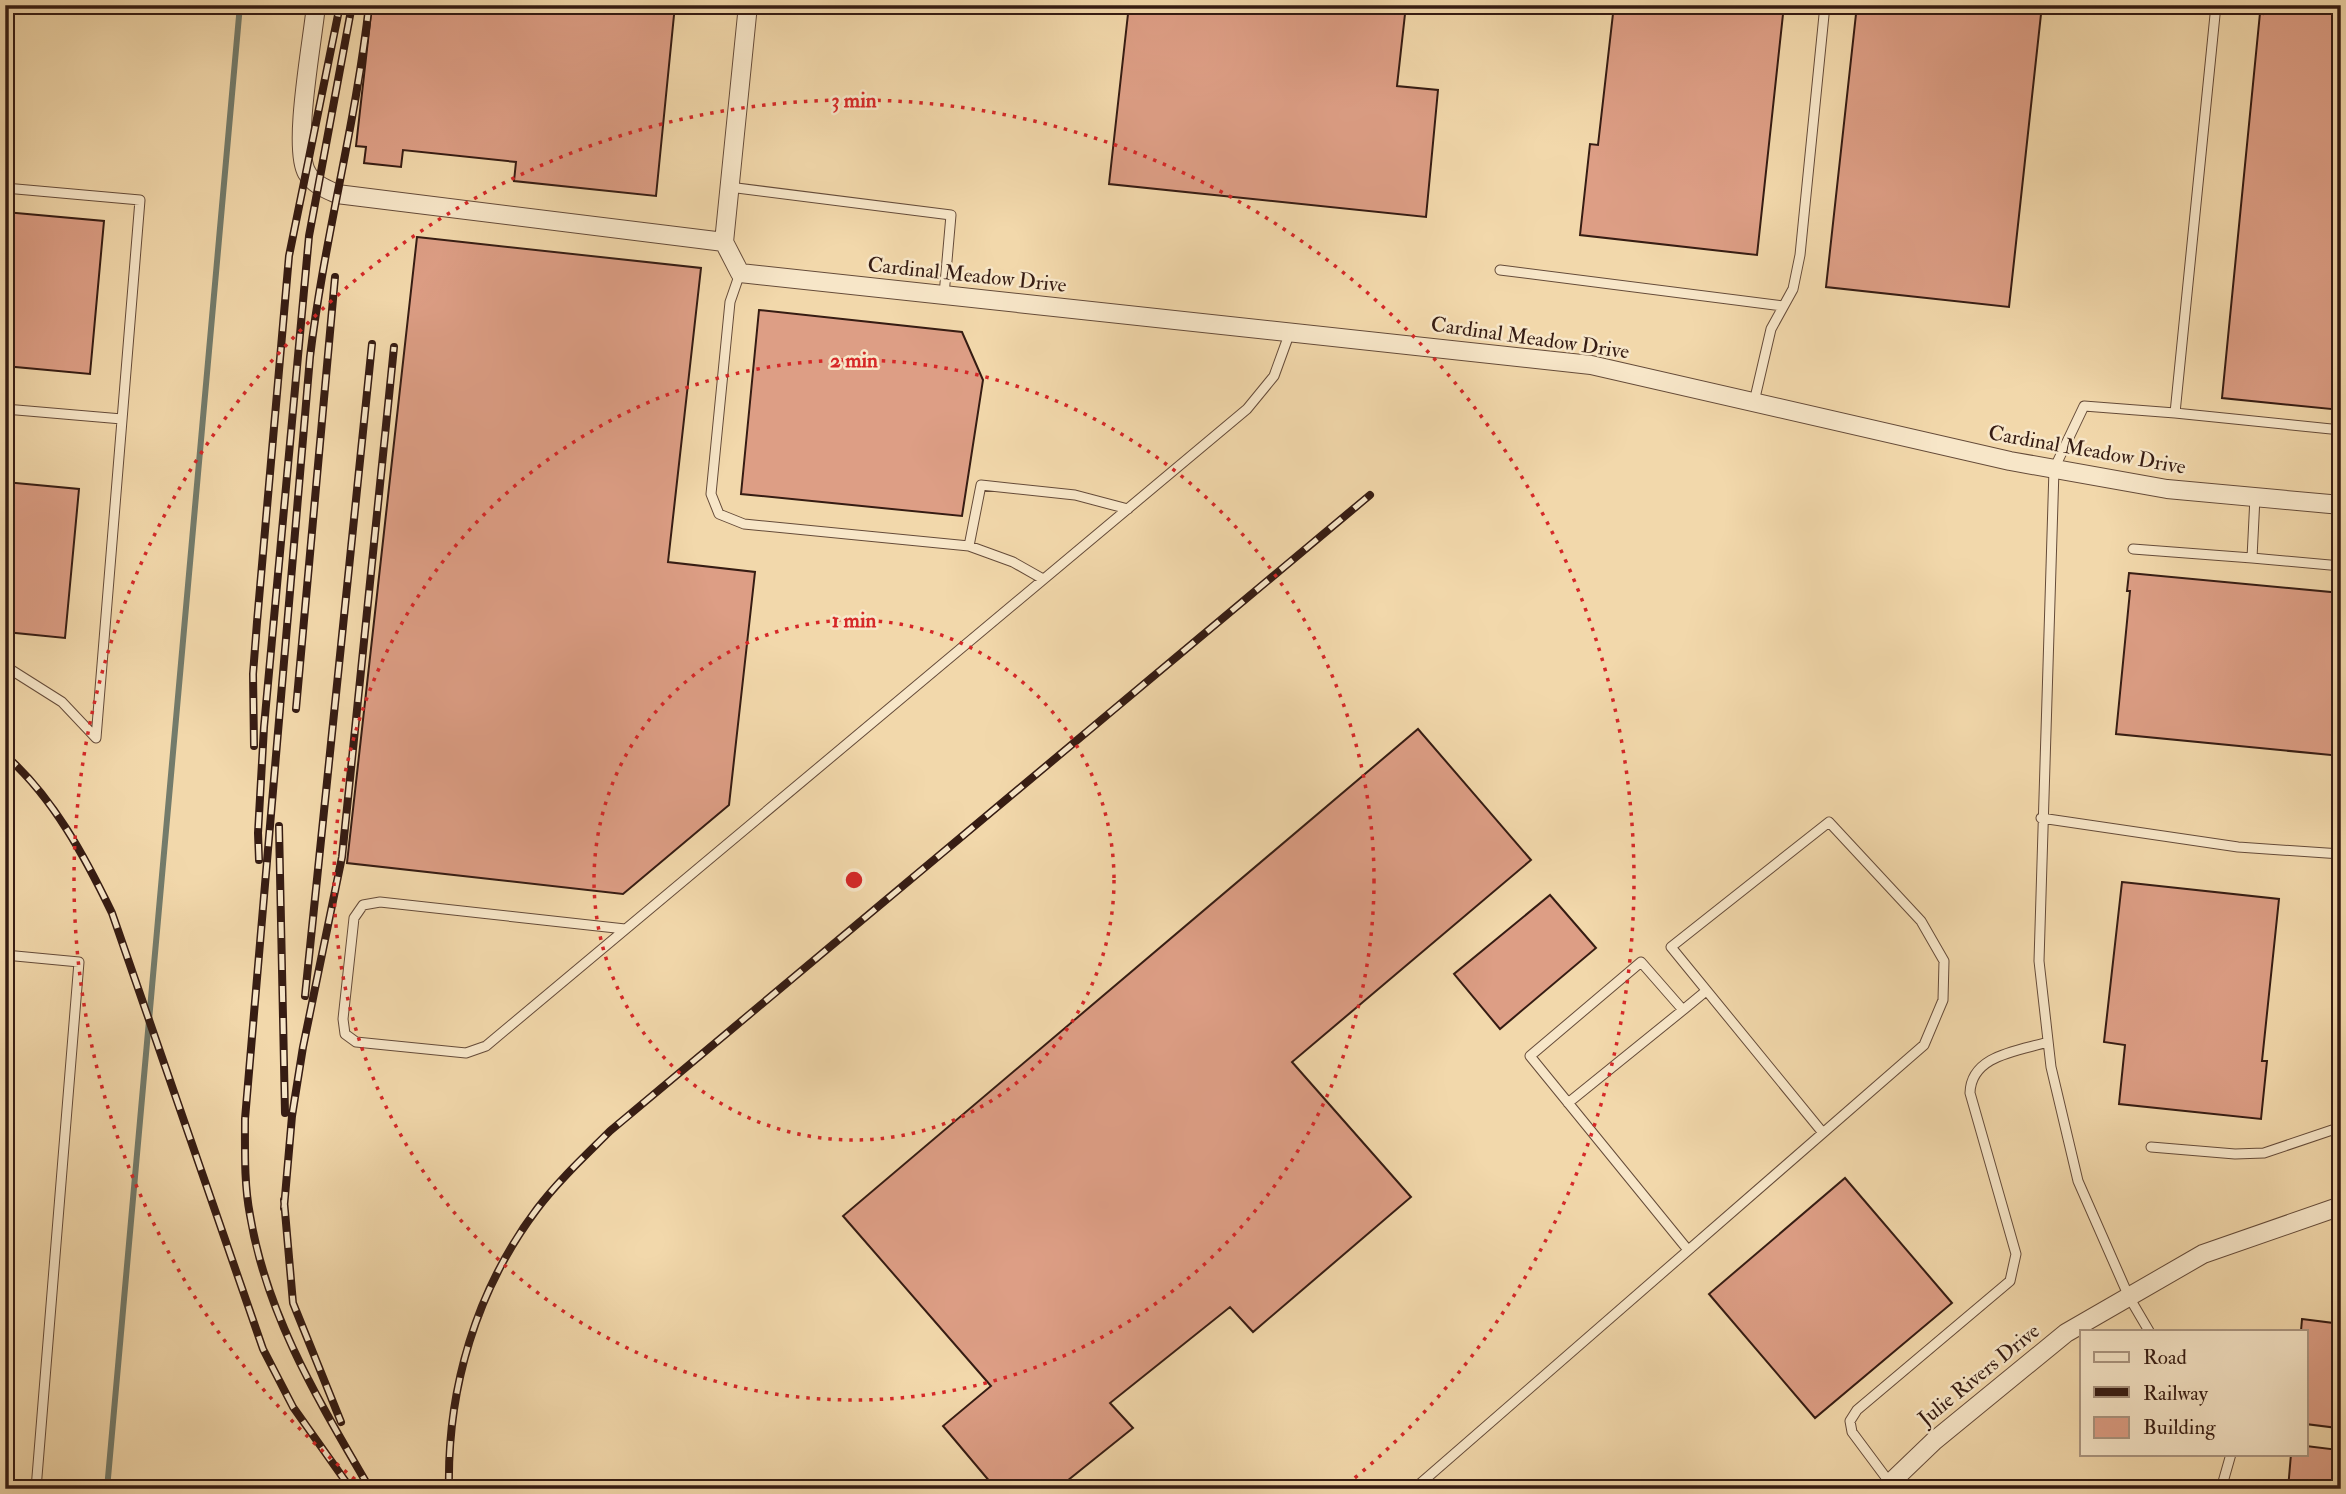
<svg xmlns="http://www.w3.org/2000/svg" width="2346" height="1494" font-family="'IM FELL Double Pica',serif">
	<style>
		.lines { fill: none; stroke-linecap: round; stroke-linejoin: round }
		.stream { stroke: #737b6b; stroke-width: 6 }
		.building { fill: #dd9e85; stroke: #361c13; stroke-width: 2 }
		.lane-casing { stroke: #654b39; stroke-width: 11 }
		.street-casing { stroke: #654b39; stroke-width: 20 }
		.lane { stroke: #f7e6c8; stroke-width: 9 }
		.street { stroke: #f7e6c8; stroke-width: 18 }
		.rail-casing { stroke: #361c13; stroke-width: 8 }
		.rail { stroke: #f7e6c8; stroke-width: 5; stroke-dasharray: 16; stroke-linecap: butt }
		.ring { fill: none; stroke: #d62828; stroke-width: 3.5; stroke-dasharray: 3.5 7 }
		.labels { text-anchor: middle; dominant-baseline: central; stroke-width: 5; stroke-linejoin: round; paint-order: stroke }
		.street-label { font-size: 21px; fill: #361c13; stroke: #f7e6c8 }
		.centre { fill: #d62828; stroke: #f7e6c8; stroke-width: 3.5 }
		.ring-label { font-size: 21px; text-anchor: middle; font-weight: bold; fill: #d62828; stroke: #f7e6c8; stroke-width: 5; stroke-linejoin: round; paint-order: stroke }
	</style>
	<rect width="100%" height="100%" fill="#f2d8ab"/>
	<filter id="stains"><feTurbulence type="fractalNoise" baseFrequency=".00286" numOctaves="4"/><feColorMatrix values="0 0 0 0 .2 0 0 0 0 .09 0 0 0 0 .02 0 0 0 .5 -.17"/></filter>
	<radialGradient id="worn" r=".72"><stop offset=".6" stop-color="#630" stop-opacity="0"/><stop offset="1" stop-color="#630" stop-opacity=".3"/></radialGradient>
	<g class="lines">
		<path class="stream" d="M 107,1489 L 240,5"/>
	</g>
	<path class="building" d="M 372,5 L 675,5 L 656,196 L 514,181 L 516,162 L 403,150 L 401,167 L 364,163 L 366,147 L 356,146 Z
		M 1129,5 L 1406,5 L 1397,86 L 1438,90 L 1426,217 L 1109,184 Z
		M 1614,5 L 1784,5 L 1757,255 L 1580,235 L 1590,144 L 1598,145 Z
		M 1857,5 L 2042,5 L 2009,307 L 1826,287 Z
		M 2264,5 L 2341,5 L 2341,410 L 2222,398 L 2260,13 L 2263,14 Z
		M 5,212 L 104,221 L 90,374 L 5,366 Z
		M 417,237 L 701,268 L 668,562 L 755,572 L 729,805 L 623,894 L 347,863 Z
		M 759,310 L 962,332 L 983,380 L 962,516 L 741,494 Z
		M 5,482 L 79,489 L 65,638 L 6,632 L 9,603 L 5,602 Z
		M 2129,573 L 2341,593 L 2341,756 L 2116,734 L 2130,591 L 2127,591 Z
		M 1418,729 L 1531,860 L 1292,1062 L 1411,1197 L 1253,1332 L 1230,1307 L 1110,1403 L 1133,1428 L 1057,1489 L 996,1489 L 943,1426 L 991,1386 L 843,1216 Z
		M 2122,882 L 2279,899 L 2262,1061 L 2267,1061 L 2261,1119 L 2119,1104 L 2125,1045 L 2104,1042 Z
		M 1550,895 L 1596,948 L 1500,1029 L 1454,974 Z
		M 5,1007 L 9,1008 L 5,1052 Z
		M 1845,1178 L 1952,1303 L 1815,1418 L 1709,1294 Z
		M 2302,1319 L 2341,1324 L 2338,1428 L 2306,1424 L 2306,1331 L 2301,1331 Z
		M 2306,1446 L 2339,1450 L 2334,1489 L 2288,1489 L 2291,1454 L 2306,1454 Z
		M 5,1485 L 22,1486 L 21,1489 L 5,1489 Z"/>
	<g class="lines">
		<defs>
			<path id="lane" d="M 729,187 L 951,215 L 944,295
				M 5,188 L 140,200 L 96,738 L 62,702 L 5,666
				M 1500,270 L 1783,306
				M 740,273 L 730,302 L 711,494 L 719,514 L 744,524 L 969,546 L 1013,562 L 1043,579
				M 1754,402 L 1771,329 L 1793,289 L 1800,255 L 1825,5
				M 5,409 L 122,419
				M 2175,413 L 2341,430
				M 2255,497 L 2252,558 L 2341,566
				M 969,546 L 981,485 L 1075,495 L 1128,509
				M 2133,549 L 2252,558
				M 2041,818 L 2238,847 L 2341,854
				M 625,929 L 380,902 L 363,905 L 354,918 L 343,1019 L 345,1034 L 356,1042 L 466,1053 L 486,1046 L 1247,409 L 1274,376 L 1290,332
				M 5,955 L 79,962 L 36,1489
				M 1568,1103 L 1683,1010
				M 2151,1147 L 2235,1154 L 2264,1153 L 2341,1127
				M 1688,1250 L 1530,1056 L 1641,962 L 1683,1010 L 1706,991
				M 2149,1331 L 2129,1297 L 2078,1181 L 2051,1067 L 2039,961 L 2054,469 L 2084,406 L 2175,413 L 2216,5
				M 1890,1483 L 1852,1432 L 1850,1421 L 1857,1410 L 2010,1281 L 2016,1254 L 1970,1093 C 1971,1055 2018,1051 2048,1042
				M 1414,1489 L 1924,1045 L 1943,1000 L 1944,961 L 1921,921 L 1829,822 L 1671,947 L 1823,1133
				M 2221,1489 L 2231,1454"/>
			<path id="street" d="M 316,5 C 313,39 292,148 307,173 C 313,184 326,189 337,194 L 724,242
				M 748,5 L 724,242 L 740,273 L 1591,365 L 2010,461 L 2167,489 L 2341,505
				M 1884,1489 L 1934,1441 L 2066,1333 L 2203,1254 L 2341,1206"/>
		</defs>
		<use href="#lane" class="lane-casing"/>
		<use href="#street" class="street-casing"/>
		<use href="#lane" class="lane"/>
		<use href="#street" class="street"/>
		<defs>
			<path id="rail" d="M 369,5 C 356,124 324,239 310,357 L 245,1119 C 245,1151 244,1184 250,1215 C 267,1317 319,1401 370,1489
				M 296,709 L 335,277
				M 254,746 L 253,674 L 257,622 L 289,256 L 340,5
				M 5,755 C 53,797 85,857 112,913 L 263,1349 L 293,1407 L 351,1489
				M 279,826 L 285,1113
				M 259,860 L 258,833 L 264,727 L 309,236 L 352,5
				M 305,996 L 372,344
				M 284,1200 L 293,1303 L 341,1422
				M 284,1208 L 292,1116 L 303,1047 L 342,857 L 394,347
				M 449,1489 C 447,1389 476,1290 537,1209 C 558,1181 585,1156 610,1131 L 1370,495"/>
		</defs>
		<use href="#rail" class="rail-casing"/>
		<use href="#rail" class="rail"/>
	</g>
	<g class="ring">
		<circle cx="854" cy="880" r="260"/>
		<circle cx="854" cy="880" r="520"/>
		<path d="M363 1486A780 780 0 1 1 1345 1486"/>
	</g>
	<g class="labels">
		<g class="street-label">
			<text transform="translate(967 275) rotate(6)">Cardinal Meadow Drive</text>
			<text transform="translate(1530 338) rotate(8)">Cardinal Meadow Drive</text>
			<text transform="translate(2087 450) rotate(10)">Cardinal Meadow Drive</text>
			<text transform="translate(1979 1375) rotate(-39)">Julie Rivers Drive</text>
		</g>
	</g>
	<circle cx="854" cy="880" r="10" class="centre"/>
	<g class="ring-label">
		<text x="854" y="107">3 min</text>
		<text x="854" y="367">2 min</text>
		<text x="854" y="627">1 min</text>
	</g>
	<rect width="2346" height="1494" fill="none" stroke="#f2d8ab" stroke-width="28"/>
	<rect x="7" y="7" width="2332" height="1480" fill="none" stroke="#361c13" stroke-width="3.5"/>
	<rect x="14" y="14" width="2318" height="1466" fill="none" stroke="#361c13" stroke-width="2"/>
	<rect x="2080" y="1330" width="228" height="126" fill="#f7e6c8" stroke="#aa9580" stroke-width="2"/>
	<rect x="2094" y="1352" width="35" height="10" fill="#f7e6c8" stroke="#aa9580" stroke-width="2"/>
	<text x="2143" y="1364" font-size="21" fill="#361c13">Road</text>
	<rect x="2094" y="1387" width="35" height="10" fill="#361c13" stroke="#aa9580" stroke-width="2"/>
	<text x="2143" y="1400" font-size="21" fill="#361c13">Railway</text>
	<rect x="2094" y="1417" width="35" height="21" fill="#dd9e85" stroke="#aa9580" stroke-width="2"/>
	<text x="2143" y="1434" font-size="21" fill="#361c13">Building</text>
	<rect width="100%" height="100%" filter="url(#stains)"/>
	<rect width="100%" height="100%" fill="url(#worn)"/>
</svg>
